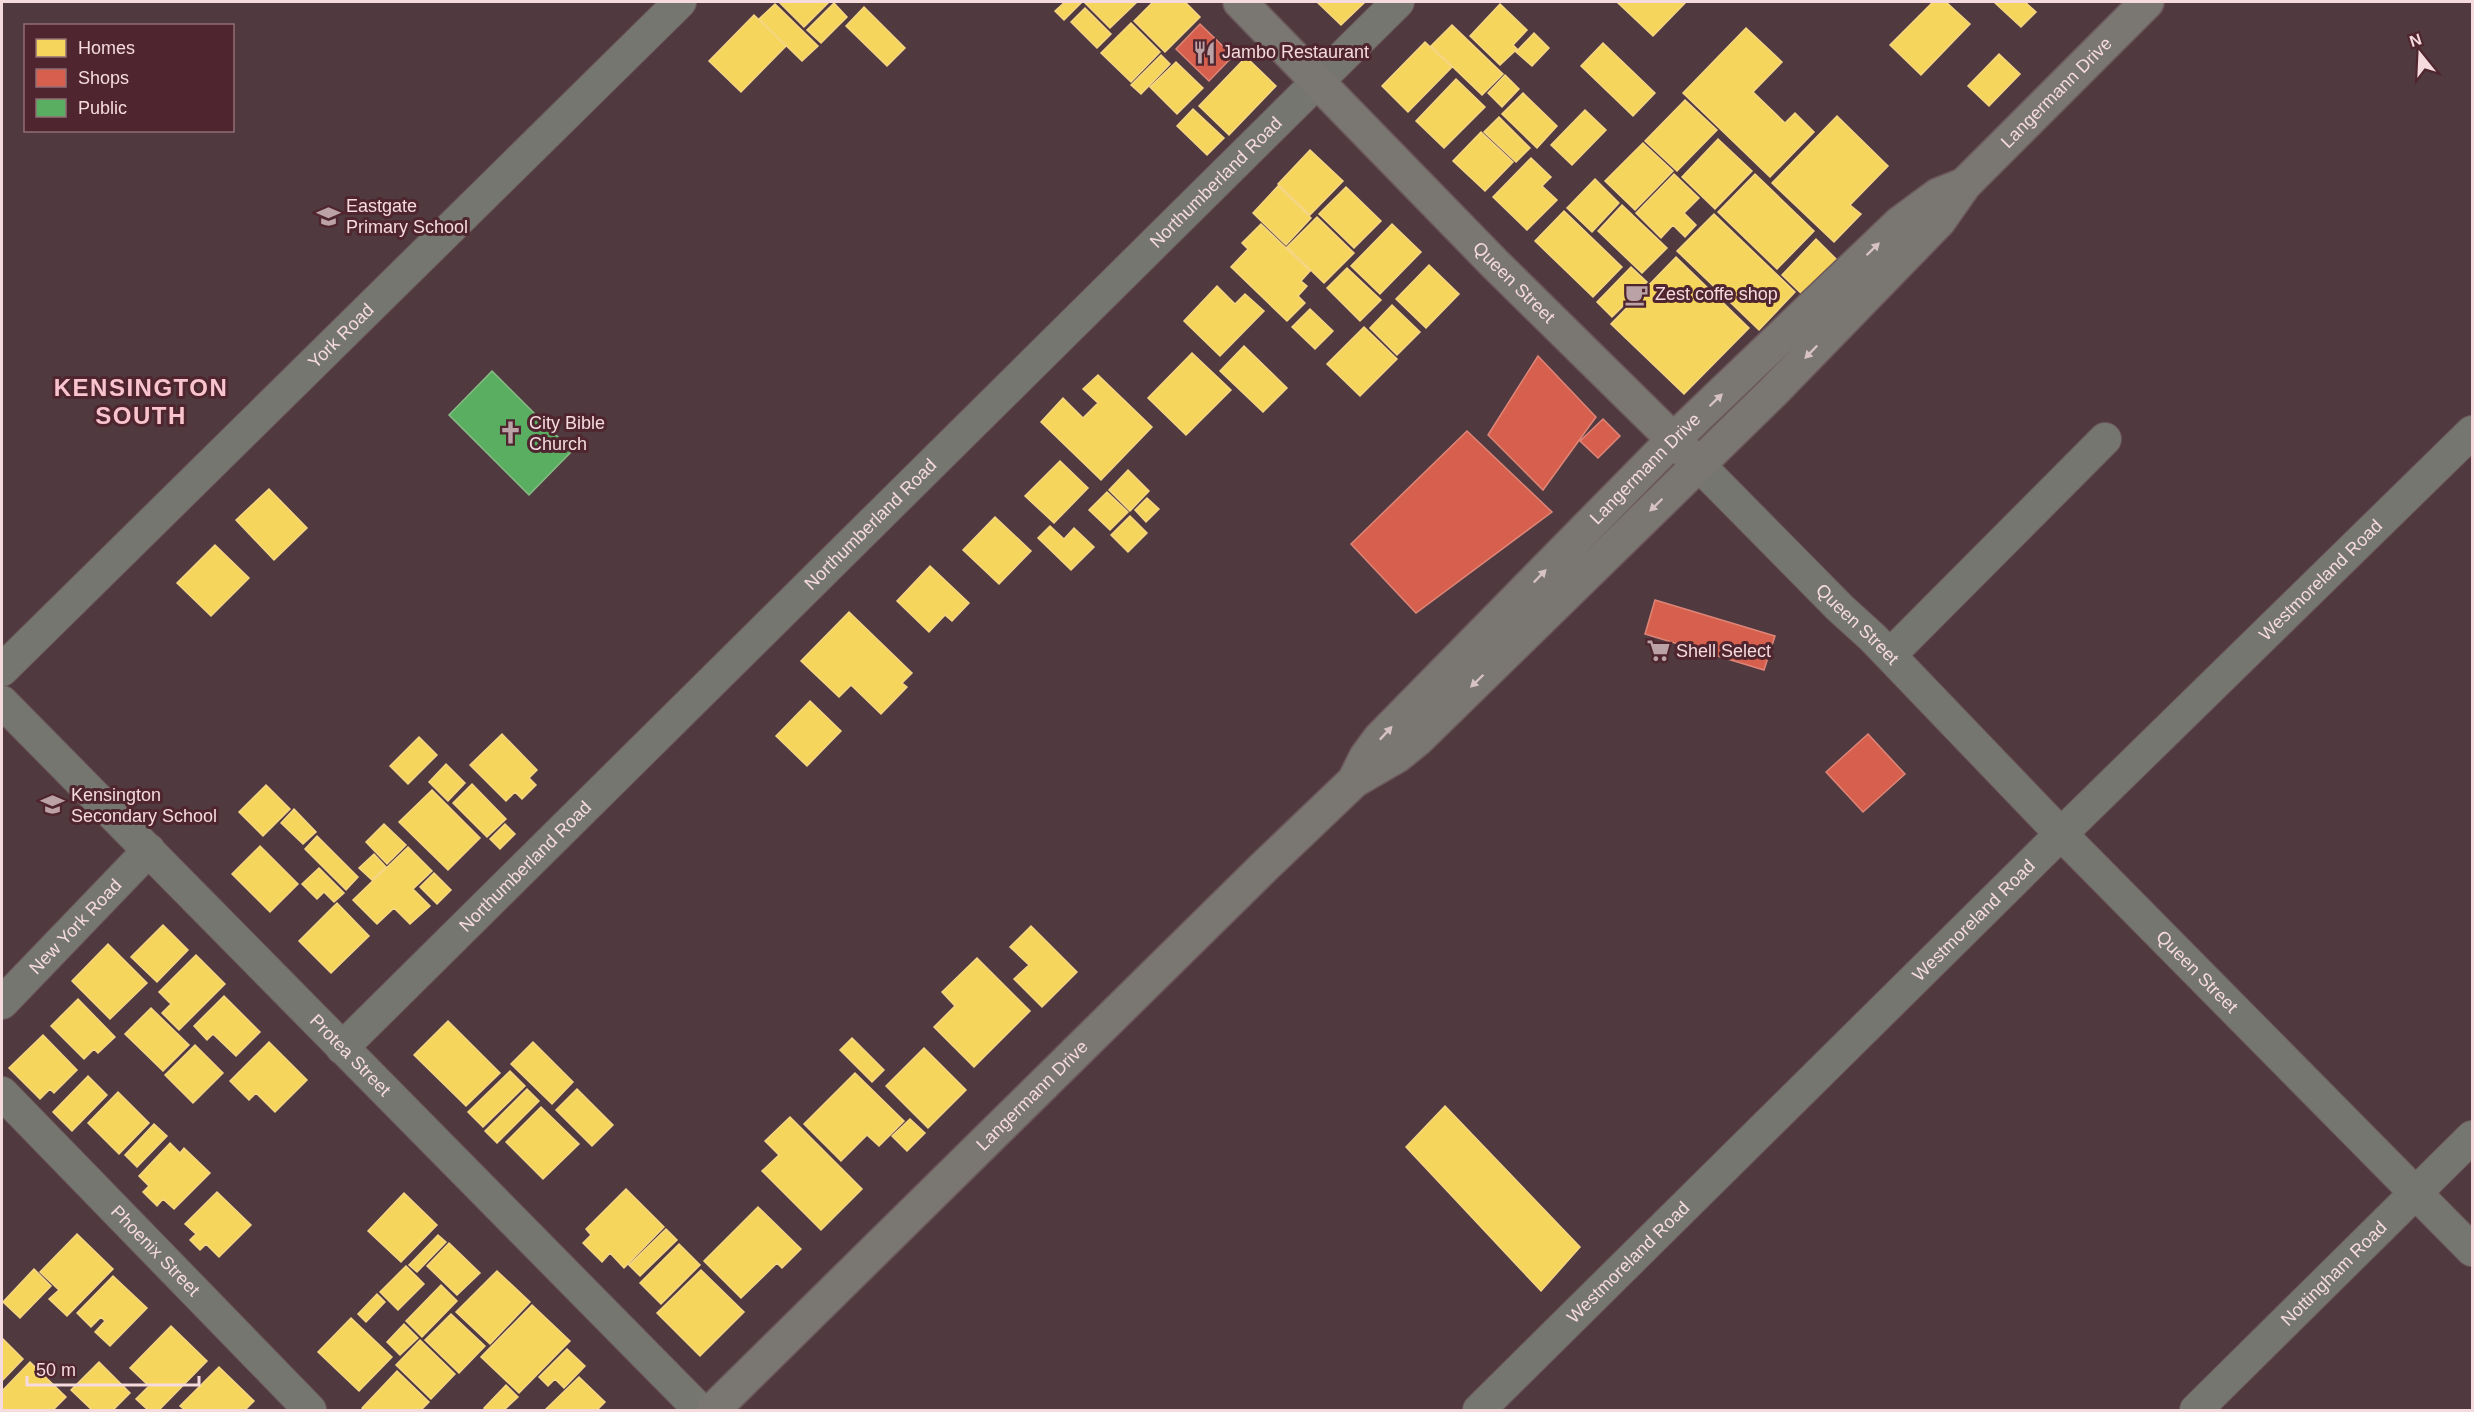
<svg xmlns="http://www.w3.org/2000/svg" width="2474" height="1412" font-family="Helvetica,sans-serif">
	<style>
		.homes { fill: #f6d55c; stroke: #f6d683; stroke-width: 1.5 }
		.shops { fill: #d6604d; stroke: #df8578; stroke-width: 1.5 }
		.public { fill: #5aae61; stroke: #88bb86; stroke-width: 1.5 }
		.lines { fill: none; stroke-linecap: round; stroke-linejoin: round }
		.minor-casing { stroke: #6c585c; stroke-width: 34 }
		.major-casing { stroke: #6c585c; stroke-width: 36 }
		.minor { stroke: #767671; stroke-width: 32 }
		.major { stroke: #7a7671; stroke-width: 33 }
		.oneway { fill: #d6c1c3 }
		.labels { text-anchor: middle; dominant-baseline: central; stroke-width: 6; stroke-linejoin: round; paint-order: stroke }
		.poi-label { font-size: 18px; fill: #f5dade; stroke: #4f262f; text-anchor: start }
		.street-label { font-size: 18px; fill: #f5dade; stroke: #4f262f }
		.district-label { font-size: 24px; font-weight: bold; letter-spacing: 1.5px; fill: #f9c4cd; stroke: #4f262f }
	</style>
	<rect width="100%" height="100%" fill="#503a3f"/>
	<path class="homes" d="M 781,2 L 829,2 L 804,27 L 780,3 Z
		M 1065,2 L 1082,2 L 1064,20 L 1055,11 Z
		M 1087,2 L 1137,2 L 1110,28 L 1085,3 Z
		M 1153,2 L 1185,2 L 1200,17 L 1165,52 L 1134,21 Z
		M 1317,2 L 1365,2 L 1341,25 Z
		M 1617,2 L 1686,2 L 1653,36 Z
		M 1933,2 L 1946,2 L 1970,24 L 1921,75 L 1890,45 Z
		M 1994,2 L 2025,2 L 2036,12 L 2021,27 Z
		M 834,3 L 847,17 L 821,43 L 807,30 Z
		M 775,4 L 818,46 L 802,61 L 759,19 Z
		M 1500,4 L 1527,30 L 1513,45 L 1517,49 L 1500,65 L 1470,36 Z
		M 864,7 L 905,48 L 887,66 L 846,26 Z
		M 1085,8 L 1111,34 L 1097,48 L 1071,22 Z
		M 754,15 L 786,46 L 741,92 L 709,61 Z
		M 1131,23 L 1160,52 L 1131,82 L 1101,53 Z
		M 1452,25 L 1503,74 L 1482,95 L 1431,46 Z
		M 1746,28 L 1782,62 L 1753,92 L 1785,123 L 1795,113 L 1814,132 L 1770,177 L 1683,93 Z
		M 1534,33 L 1549,48 L 1532,66 L 1516,52 Z
		M 1425,42 L 1452,67 L 1408,112 L 1382,86 Z
		M 1603,43 L 1655,93 L 1633,116 L 1581,66 Z
		M 1999,54 L 2020,74 L 1989,106 L 1968,86 Z
		M 1161,55 L 1170,64 L 1141,94 L 1131,85 Z
		M 1246,57 L 1276,86 L 1229,135 L 1199,106 Z
		M 1176,62 L 1203,88 L 1177,114 L 1150,87 Z
		M 1505,75 L 1519,89 L 1502,107 L 1488,93 Z
		M 1456,79 L 1485,107 L 1444,148 L 1416,121 Z
		M 1523,93 L 1557,126 L 1537,148 L 1502,114 Z
		M 1685,100 L 1717,130 L 1677,171 L 1645,141 Z
		M 1193,109 L 1224,138 L 1207,155 L 1177,126 Z
		M 1585,110 L 1606,130 L 1572,165 L 1551,145 Z
		M 1837,116 L 1888,166 L 1850,205 L 1861,214 L 1834,242 L 1772,183 Z
		M 1499,117 L 1530,148 L 1516,162 L 1484,132 Z
		M 1481,132 L 1513,162 L 1485,191 L 1453,161 Z
		M 1718,139 L 1752,171 L 1715,209 L 1682,177 Z
		M 1643,143 L 1673,171 L 1635,210 L 1605,181 Z
		M 1310,150 L 1343,181 L 1310,215 L 1278,184 Z
		M 1531,158 L 1551,177 L 1542,186 L 1557,200 L 1527,230 L 1493,197 Z
		M 1674,174 L 1699,198 L 1684,213 L 1696,225 L 1685,237 L 1673,225 L 1661,238 L 1636,213 Z
		M 1755,174 L 1814,231 L 1777,269 L 1718,212 Z
		M 1595,179 L 1619,203 L 1592,232 L 1567,208 Z
		M 1278,186 L 1311,218 L 1286,245 L 1253,213 Z
		M 1346,187 L 1381,221 L 1354,248 L 1319,214 Z
		M 1622,205 L 1667,248 L 1642,273 L 1598,231 Z
		M 1564,211 L 1622,267 L 1593,297 L 1535,241 Z
		M 1714,214 L 1795,292 L 1759,330 L 1677,251 Z
		M 1317,217 L 1354,253 L 1324,283 L 1287,247 Z
		M 1261,224 L 1310,271 L 1301,281 L 1307,286 L 1298,296 L 1305,303 L 1287,321 L 1231,267 L 1248,249 L 1242,243 Z
		M 1392,224 L 1421,252 L 1380,294 L 1351,266 Z
		M 1816,239 L 1840,263 L 1806,298 L 1782,275 Z
		M 1676,257 L 1749,328 L 1684,394 L 1611,324 Z
		M 1429,265 L 1459,294 L 1426,328 L 1396,299 Z
		M 1631,267 L 1647,282 L 1612,317 L 1597,302 Z
		M 1347,268 L 1381,300 L 1360,321 L 1327,288 Z
		M 1217,286 L 1235,304 L 1245,294 L 1264,311 L 1220,356 L 1184,321 Z
		M 1392,305 L 1420,332 L 1397,355 L 1370,328 Z
		M 1310,309 L 1333,331 L 1315,349 L 1292,327 Z
		M 1364,327 L 1397,359 L 1360,396 L 1327,364 Z
		M 1244,346 L 1287,388 L 1263,412 L 1220,371 Z
		M 1192,353 L 1231,390 L 1186,435 L 1148,398 Z
		M 1098,375 L 1152,427 L 1101,480 L 1041,422 L 1063,398 L 1083,418 L 1098,403 L 1083,389 Z
		M 1060,461 L 1088,488 L 1054,523 L 1025,496 Z
		M 1128,470 L 1149,491 L 1130,511 L 1109,490 Z
		M 269,489 L 307,528 L 274,560 L 236,520 Z
		M 1107,492 L 1128,512 L 1110,530 L 1089,510 Z
		M 1147,498 L 1159,509 L 1146,522 L 1135,510 Z
		M 1130,516 L 1147,533 L 1128,552 L 1111,535 Z
		M 995,517 L 1031,551 L 999,584 L 963,550 Z
		M 1050,526 L 1064,539 L 1074,528 L 1094,547 L 1071,570 L 1038,538 Z
		M 215,545 L 249,578 L 211,616 L 177,583 Z
		M 930,566 L 969,603 L 952,621 L 945,615 L 929,632 L 897,601 Z
		M 849,612 L 912,673 L 902,683 L 907,687 L 881,714 L 851,685 L 839,697 L 801,661 Z
		M 810,701 L 841,731 L 807,766 L 776,736 Z
		M 502,734 L 537,770 L 529,778 L 536,785 L 522,799 L 515,792 L 506,801 L 470,765 Z
		M 419,737 L 437,755 L 408,784 L 390,766 Z
		M 446,764 L 465,783 L 448,801 L 429,782 Z
		M 472,784 L 506,819 L 487,837 L 453,803 Z
		M 266,785 L 290,809 L 263,836 L 239,812 Z
		M 432,790 L 480,838 L 448,870 L 399,822 Z
		M 294,809 L 316,832 L 303,844 L 281,823 Z
		M 384,824 L 406,845 L 387,864 L 366,842 Z
		M 505,824 L 515,834 L 500,849 L 490,839 Z
		M 317,836 L 358,877 L 346,890 L 305,849 Z
		M 260,846 L 298,884 L 270,912 L 232,874 Z
		M 408,847 L 432,871 L 413,889 L 430,906 L 410,924 L 394,908 L 377,924 L 353,900 Z
		M 374,854 L 386,867 L 372,880 L 359,868 Z
		M 319,868 L 344,893 L 334,902 L 324,892 L 317,899 L 302,884 Z
		M 434,873 L 451,890 L 437,904 L 420,887 Z
		M 337,903 L 369,936 L 331,973 L 299,941 Z
		M 163,925 L 188,950 L 157,982 L 131,957 Z
		M 1031,926 L 1077,972 L 1042,1007 L 1014,979 L 1029,965 L 1010,947 Z
		M 108,944 L 147,983 L 110,1019 L 72,981 Z
		M 196,955 L 225,984 L 179,1030 L 162,1013 L 171,1004 L 159,992 Z
		M 977,958 L 1030,1011 L 974,1067 L 934,1027 L 955,1006 L 942,992 Z
		M 224,996 L 260,1032 L 236,1056 L 213,1034 L 207,1040 L 194,1026 Z
		M 78,999 L 115,1037 L 98,1053 L 94,1049 L 84,1059 L 51,1026 Z
		M 151,1008 L 189,1045 L 163,1071 L 125,1034 Z
		M 448,1021 L 500,1073 L 466,1106 L 414,1055 Z
		M 43,1035 L 77,1070 L 54,1093 L 50,1089 L 40,1099 L 9,1068 Z
		M 852,1038 L 884,1070 L 872,1082 L 840,1050 Z
		M 269,1042 L 307,1080 L 275,1112 L 256,1093 L 249,1100 L 230,1081 Z
		M 533,1042 L 573,1082 L 552,1104 L 511,1064 Z
		M 195,1045 L 223,1073 L 193,1103 L 165,1075 Z
		M 924,1048 L 966,1090 L 928,1128 L 886,1086 Z
		M 510,1071 L 525,1086 L 483,1127 L 468,1112 Z
		M 855,1073 L 904,1121 L 879,1146 L 867,1135 L 841,1161 L 804,1124 Z
		M 88,1076 L 107,1095 L 72,1131 L 53,1112 Z
		M 527,1089 L 539,1101 L 497,1143 L 485,1131 Z
		M 577,1089 L 613,1125 L 592,1146 L 556,1110 Z
		M 118,1092 L 149,1123 L 119,1154 L 88,1123 Z
		M 1445,1106 L 1580,1247 L 1541,1291 L 1406,1147 Z
		M 541,1107 L 579,1144 L 543,1179 L 506,1142 Z
		M 790,1117 L 862,1189 L 821,1230 L 762,1171 L 779,1155 L 765,1141 Z
		M 910,1119 L 925,1133 L 907,1151 L 892,1136 Z
		M 154,1124 L 167,1136 L 137,1167 L 125,1155 Z
		M 170,1143 L 180,1153 L 184,1148 L 210,1173 L 174,1209 L 163,1199 L 157,1206 L 143,1192 L 149,1186 L 139,1176 Z
		M 626,1189 L 664,1227 L 624,1268 L 610,1253 L 602,1262 L 583,1243 L 591,1235 L 586,1229 Z
		M 217,1192 L 251,1225 L 219,1257 L 206,1244 L 200,1250 L 190,1240 L 196,1234 L 185,1224 Z
		M 404,1193 L 437,1225 L 401,1262 L 368,1231 Z
		M 758,1207 L 801,1249 L 782,1268 L 777,1263 L 741,1298 L 704,1261 Z
		M 666,1229 L 677,1240 L 640,1276 L 629,1265 Z
		M 77,1234 L 113,1269 L 67,1316 L 49,1299 L 59,1290 L 40,1272 Z
		M 438,1235 L 446,1242 L 417,1272 L 409,1265 Z
		M 449,1243 L 480,1273 L 457,1295 L 427,1266 Z
		M 679,1244 L 700,1265 L 661,1304 L 640,1283 Z
		M 406,1266 L 424,1284 L 398,1310 L 380,1292 Z
		M 34,1269 L 51,1286 L 20,1318 L 3,1302 Z
		M 701,1270 L 744,1312 L 700,1356 L 657,1313 Z
		M 497,1271 L 530,1302 L 490,1344 L 456,1312 Z
		M 113,1276 L 147,1308 L 110,1346 L 95,1332 L 105,1321 L 101,1317 L 91,1327 L 77,1313 Z
		M 441,1285 L 457,1301 L 422,1337 L 406,1321 Z
		M 377,1294 L 385,1302 L 366,1322 L 358,1314 Z
		M 532,1305 L 570,1341 L 519,1393 L 481,1357 Z
		M 451,1314 L 485,1346 L 459,1373 L 425,1340 Z
		M 351,1318 L 392,1357 L 359,1391 L 318,1352 Z
		M 404,1324 L 418,1338 L 400,1355 L 387,1342 Z
		M 171,1326 L 207,1361 L 159,1410 L 148,1410 L 136,1399 L 149,1386 L 130,1368 Z
		M 2,1338 L 23,1359 L 2,1381 Z
		M 420,1340 L 455,1374 L 431,1399 L 396,1365 Z
		M 567,1349 L 585,1366 L 564,1388 L 555,1379 L 548,1386 L 539,1377 Z
		M 30,1362 L 66,1397 L 53,1410 L 2,1410 L 2,1391 Z
		M 99,1362 L 130,1393 L 113,1410 L 92,1410 L 71,1390 Z
		M 219,1367 L 254,1401 L 245,1410 L 185,1410 L 180,1406 Z
		M 397,1371 L 429,1402 L 421,1410 L 365,1410 L 362,1408 Z
		M 579,1377 L 605,1402 L 597,1410 L 545,1410 Z
		M 506,1385 L 518,1397 L 504,1410 L 487,1410 L 484,1408 Z"/>
	<path class="shops" d="M 1200,24 L 1233,56 L 1209,81 L 1176,49 Z
		M 1538,356 L 1596,417 L 1543,490 L 1488,435 Z
		M 1603,419 L 1620,436 L 1598,458 L 1580,441 Z
		M 1467,431 L 1552,512 L 1416,613 L 1351,544 Z
		M 1655,600 L 1775,636 L 1764,670 L 1645,634 Z
		M 1868,734 L 1905,774 L 1863,812 L 1826,772 Z"/>
	<path class="public" d="M 492,371 L 572,451 L 529,495 L 449,415 Z"/>
	<g class="lines">
		<defs>
			<g id="minor">
				<path id="s1" d="M 1698,464 L 1840,608 L 1873,638 L 2061,834 L 2472,1250"/>
				<path d="M 1890,655 L 2105,439"/>
				<path id="s2" d="M 2,670 L 680,2"/>
				<path id="s3" d="M 2,702 L 700,1410"/>
				<path id="s4" d="M 2,1003 L 149,850"/>
				<path id="s5" d="M 342,1048 L 1398,2"/>
				<path id="s6" d="M 2,1093 L 310,1410"/>
				<path id="s7" d="M 1479,1410 L 2061,834 L 2472,432"/>
				<path id="s8" d="M 2196,1410 L 2472,1137"/>
			</g>
			<g id="major">
				<path id="s9" d="M 1240,2 L 1495,264 L 1688,454"/>
				<path id="s10" d="M 1356,777 L 1366,757 L 1380,738 L 1673,440 L 1900,223 L 1938,195 L 1963,185"/>
				<path id="s11" d="M 713,1410 L 1264,867 L 1354,781 L 1397,756 L 1418,739 L 1773,392 L 1939,221 L 1965,184 L 2147,2"/>
			</g>
		</defs>
		<use href="#minor" class="minor-casing"/>
		<use href="#major" class="major-casing"/>
		<use href="#minor" class="minor"/>
		<use href="#major" class="major"/>
	</g>
	<defs><path id="oneway-solid" d="M-6-.8H1V-3.2L6.5 0L1 3.2V.8H-6Z" transform="scale(1.5)"/></defs>
	<g class="oneway">
		<use href="#oneway-solid" transform="translate(1873 249) rotate(-44)"/>
		<use href="#oneway-solid" transform="translate(1811 352) rotate(134)"/>
		<use href="#oneway-solid" transform="translate(1716 400) rotate(-44)"/>
		<use href="#oneway-solid" transform="translate(1656 505) rotate(136)"/>
		<use href="#oneway-solid" transform="translate(1540 576) rotate(-46)"/>
		<use href="#oneway-solid" transform="translate(1477 681) rotate(136)"/>
		<use href="#oneway-solid" transform="translate(1386 733) rotate(-47)"/>
	</g>
	<defs>
		<symbol id="restaurant-bare" viewBox="-9 -9 18 18"><path d="M-5-6h1v4h1v-4h1v4h1v-4h1v5L-1.5 .5V6h-2V.5L-5-1ZM5-6V6H3V1.5H1.5Q1.5-4 5-6Z" fill="#bba2a6" stroke="#4f262f" stroke-width="2.5" paint-order="stroke"/></symbol>
		<symbol id="school-bare" viewBox="-9 -9 18 18"><path d="M0-5L7-2L0 1L-7-2ZM-4 1L0 2.5L4 1V4Q0 6-4 4Z" fill="#bba2a6" stroke="#4f262f" stroke-width="2.5" paint-order="stroke"/></symbol>
		<symbol id="cafe-bare" viewBox="-9 -9 18 18"><path d="M-5.5-4.5H6V0H3Q3 3.5 0 3.5H-2.5Q-5.5 3.5-5.5 0ZM3-3.2v2h1.7v-2ZM-6 4.5H4V6H-6Z" fill="#bba2a6" stroke="#4f262f" stroke-width="2.5" paint-order="stroke"/></symbol>
		<symbol id="church-bare" viewBox="-9 -9 18 18"><path d="M-1.2-6h2.4v3.5h3.3v2.4h-3.3V6h-2.4V-.1h-3.3v-2.4h3.3Z" fill="#bba2a6" stroke="#4f262f" stroke-width="2.5" paint-order="stroke"/></symbol>
		<symbol id="supermarket-bare" viewBox="-9 -9 18 18"><path d="M-6-5.5h2.5l.6 2H6L4.5 2H-2.5L-4.4-4H-6ZM-1.5 3.2a1.3 1.3 0 1 0 .1 0ZM3 3.2a1.3 1.3 0 1 0 .1 0Z" fill="#bba2a6" stroke="#4f262f" stroke-width="2.5" paint-order="stroke"/></symbol>
	</defs>
	<g fill-rule="evenodd">
		<use href="#restaurant-bare" x="1188" y="36" width="33" height="33"/>
		<use href="#school-bare" x="312" y="200" width="33" height="33"/>
		<use href="#cafe-bare" x="1620" y="278" width="33" height="33"/>
		<use href="#church-bare" x="494" y="416" width="33" height="33"/>
		<use href="#supermarket-bare" x="1642" y="634" width="33" height="33"/>
		<use href="#school-bare" x="36" y="788" width="33" height="33"/>
	</g>
	<g class="labels">
		<g class="poi-label">
			<text x="1222" y="52">Jambo Restaurant</text>
			<text x="346" y="206">Eastgate<tspan x="346" dy="21">Primary School</tspan></text>
			<text x="1655" y="294">Zest coffe shop</text>
			<text x="529" y="423">City Bible<tspan x="529" dy="21">Church</tspan></text>
			<text x="1676" y="651">Shell Select</text>
			<text x="71" y="795">Kensington<tspan x="71" dy="21">Secondary School</tspan></text>
		</g>
		<g class="street-label">
			<text stroke="none"><textPath href="#s11" startOffset="1884">Langermann Drive</textPath></text>
			<text stroke="none"><textPath href="#s5" startOffset="1230">Northumberland Road</textPath></text>
			<text stroke="none"><textPath href="#s9" startOffset="392">Queen Street</textPath></text>
			<text stroke="none"><textPath href="#s2" startOffset="476">York Road</textPath></text>
			<text stroke="none"><textPath href="#s10" startOffset="424">Langermann Drive</textPath></text>
			<text stroke="none"><textPath href="#s5" startOffset="744">Northumberland Road</textPath></text>
			<text stroke="none"><textPath href="#s7" startOffset="1182">Westmoreland Road</textPath></text>
			<text stroke="none"><textPath href="#s1" startOffset="226">Queen Street</textPath></text>
			<text stroke="none"><textPath href="#s5" startOffset="258">Northumberland Road</textPath></text>
			<text stroke="none"><textPath href="#s7" startOffset="696">Westmoreland Road</textPath></text>
			<text stroke="none"><textPath href="#s4" startOffset="106">New York Road</textPath></text>
			<text stroke="none"><textPath href="#s1" startOffset="712">Queen Street</textPath></text>
			<text stroke="none"><textPath href="#s3" startOffset="496">Protea Street</textPath></text>
			<text stroke="none"><textPath href="#s11" startOffset="448">Langermann Drive</textPath></text>
			<text stroke="none"><textPath href="#s6" startOffset="220">Phoenix Street</textPath></text>
			<text stroke="none"><textPath href="#s7" startOffset="210">Westmoreland Road</textPath></text>
			<text stroke="none"><textPath href="#s8" startOffset="194">Nottingham Road</textPath></text>
		</g>
		<g class="district-label">
			<text x="141" y="387">KENSINGTON<tspan x="141" dy="28">SOUTH</tspan></text>
		</g>
	</g>
	<rect width="2474" height="1412" fill="none" stroke="#f5dade" stroke-width="6"/>
	<rect x="24" y="24" width="210" height="108" fill="#4f262f" stroke="#916e75" stroke-width="1.5"/>
	<rect x="36" y="39" width="30" height="18" fill="#f6d55c" stroke="#916e75" stroke-width="1.5"/>
	<text x="78" y="54" font-size="18" fill="#f5dade">Homes</text>
	<rect x="36" y="69" width="30" height="18" fill="#d6604d" stroke="#916e75" stroke-width="1.5"/>
	<text x="78" y="84" font-size="18" fill="#f5dade">Shops</text>
	<rect x="36" y="99" width="30" height="18" fill="#5aae61" stroke="#916e75" stroke-width="1.5"/>
	<text x="78" y="114" font-size="18" fill="#f5dade">Public</text>
	<g transform="translate(2420 54) rotate(342)" stroke="#4f262f" stroke-width="4.5" paint-order="stroke">
	<path d="M0-4.5L10 22L0 15L-10 22Z" fill="#f5dade"/>
	<text y="-9" font-size="16" font-weight="bold" text-anchor="middle" fill="#f5dade">N</text>
	</g>
	<path d="M27 1376v9h172v-9" fill="none" stroke="#f5dade" stroke-width="3"/>
	<text x="36" y="1376" font-size="18" fill="#f5dade" stroke="#4f262f" stroke-width="4.5" paint-order="stroke">50 m</text>
</svg>
